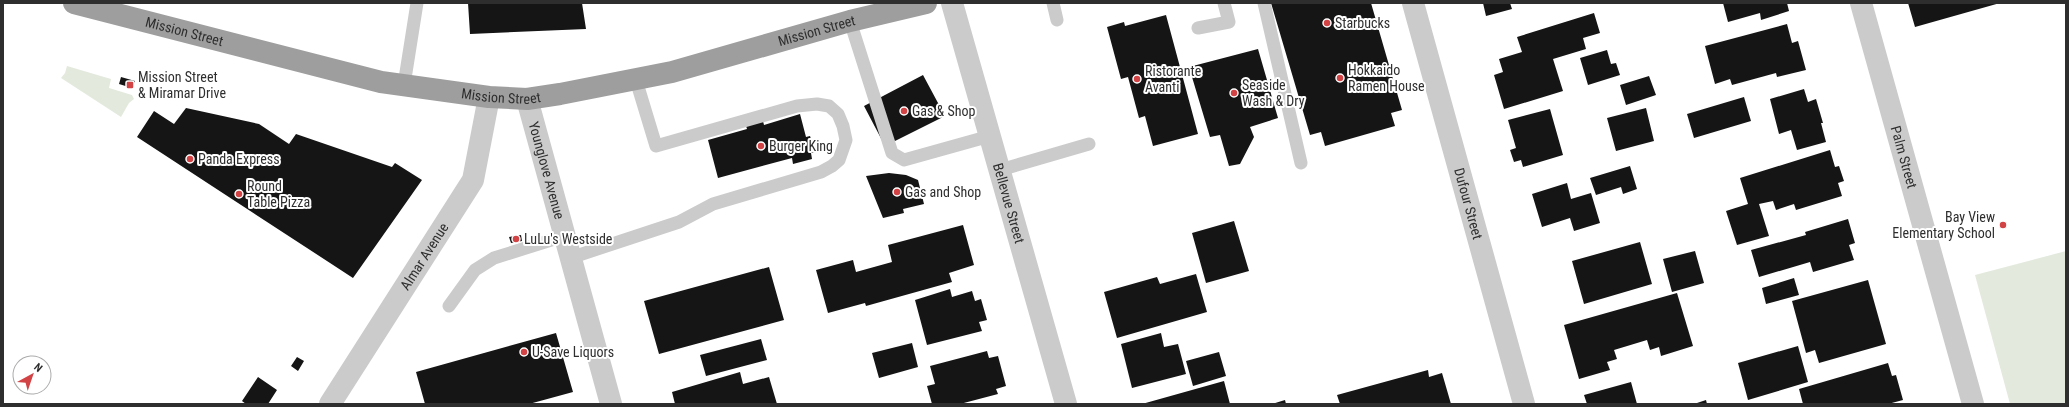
<svg xmlns="http://www.w3.org/2000/svg" width="2069" height="407" font-family="'Roboto Condensed',sans-serif">
	<style>
		.green { fill: #e3eadd }
		.building { fill: #151515 }
		.lines { fill: none; stroke-linecap: round; stroke-linejoin: round }
		.service { stroke: #cbcbcb; stroke-width: 13 }
		.minor { stroke: #cbcbcb; stroke-width: 22 }
		.tertiary { stroke: #cbcbcb; stroke-width: 22 }
		.trunk { stroke: #9e9e9e; stroke-width: 22 }
		.poi-dot { fill: #d24345; stroke: #fff; stroke-width: 1.5 }
		.labels { text-anchor: middle; dominant-baseline: central; stroke-width: 4; stroke-linejoin: round; paint-order: stroke }
		.poi-label { font-size: 14px; fill: #2e2e2e; stroke: #fff; text-anchor: start }
		.street-label { font-size: 14px; fill: #2e2e2e; stroke: #fff }
	</style>
	<rect width="100%" height="100%" fill="#fff"/>
	<path class="green" d="M 67,66 L 111,79 L 109,88 L 132,95 L 134,99 L 129,103 L 121,117 L 61,78 L 65,73 Z
		M 2066,251 L 2066,404 L 2010,404 L 1975,275 Z"/>
	<path class="building" d="M 468,3 L 582,3 L 586,29 L 470,34 Z
		M 1271,3 L 1371,3 L 1402,110 L 1391,113 L 1395,126 L 1325,146 L 1321,132 L 1310,135 Z
		M 1483,3 L 1510,3 L 1512,9 L 1486,16 Z
		M 1723,3 L 1787,3 L 1789,11 L 1761,20 L 1760,13 L 1728,22 Z
		M 1908,3 L 2000,3 L 1915,27 Z
		M 1594,13 L 1600,33 L 1583,38 L 1586,49 L 1553,59 L 1563,91 L 1504,109 L 1494,75 L 1503,72 L 1499,59 L 1522,52 L 1517,37 Z
		M 1166,15 L 1198,134 L 1153,146 L 1145,116 L 1139,118 L 1128,77 L 1121,79 L 1107,27 L 1124,22 L 1125,26 Z
		M 1787,24 L 1792,43 L 1798,41 L 1806,70 L 1777,77 L 1776,73 L 1732,85 L 1730,79 L 1715,84 L 1705,46 Z
		M 1258,49 L 1278,118 L 1250,127 L 1254,137 L 1240,164 L 1229,166 L 1220,135 L 1210,137 L 1189,67 Z
		M 1607,50 L 1611,64 L 1616,63 L 1620,75 L 1588,85 L 1580,58 Z
		M 923,75 L 945,116 L 885,146 L 864,106 Z
		M 1649,76 L 1656,95 L 1626,105 L 1620,85 Z
		M 121,77 L 135,81 L 132,88 L 119,84 Z
		M 1804,89 L 1808,102 L 1816,99 L 1823,123 L 1821,123 L 1826,142 L 1797,150 L 1791,130 L 1779,134 L 1770,99 Z
		M 1744,97 L 1751,121 L 1694,138 L 1687,114 Z
		M 186,108 L 259,124 L 289,144 L 296,134 L 392,167 L 395,163 L 422,180 L 353,278 L 137,137 L 154,111 L 174,124 Z
		M 1646,108 L 1654,141 L 1616,151 L 1607,118 Z
		M 1550,109 L 1563,155 L 1523,167 L 1521,160 L 1514,162 L 1510,150 L 1516,148 L 1508,120 Z
		M 800,114 L 806,137 L 810,136 L 815,152 L 811,153 L 812,159 L 793,164 L 792,158 L 718,178 L 708,140 L 747,129 L 746,126 L 763,121 L 764,125 Z
		M 1830,150 L 1835,167 L 1839,166 L 1844,181 L 1838,183 L 1842,196 L 1796,210 L 1794,204 L 1776,210 L 1773,201 L 1759,204 L 1769,236 L 1737,245 L 1726,211 L 1748,204 L 1740,178 Z
		M 1630,166 L 1637,189 L 1623,194 L 1621,187 L 1596,195 L 1590,178 Z
		M 889,173 L 906,175 L 918,180 L 924,204 L 903,209 L 904,213 L 883,218 L 866,176 Z
		M 1567,183 L 1571,199 L 1591,193 L 1600,223 L 1574,231 L 1570,218 L 1542,227 L 1532,194 Z
		M 1848,219 L 1855,243 L 1849,245 L 1854,260 L 1813,272 L 1810,262 L 1759,277 L 1751,250 L 1806,235 L 1805,232 Z
		M 1234,221 L 1249,271 L 1206,283 L 1192,233 Z
		M 963,225 L 974,265 L 949,273 L 952,282 L 866,306 L 865,303 L 828,313 L 816,270 L 853,260 L 856,272 L 892,262 L 888,245 Z
		M 521,235 L 522,241 L 511,243 L 509,237 Z
		M 1640,242 L 1652,284 L 1584,304 L 1572,261 Z
		M 1695,251 L 1704,283 L 1672,292 L 1663,259 Z
		M 769,267 L 784,320 L 659,354 L 644,301 Z
		M 1196,274 L 1207,312 L 1117,338 L 1104,292 L 1157,277 L 1160,284 Z
		M 1794,278 L 1799,295 L 1766,304 L 1762,288 Z
		M 1868,280 L 1886,344 L 1819,363 L 1815,350 L 1806,353 L 1792,301 Z
		M 950,289 L 952,297 L 972,291 L 975,301 L 981,299 L 987,320 L 979,322 L 982,331 L 927,345 L 915,300 Z
		M 1677,293 L 1693,346 L 1661,356 L 1659,347 L 1650,350 L 1647,340 L 1614,350 L 1617,359 L 1607,362 L 1610,370 L 1579,379 L 1564,325 Z
		M 556,333 L 573,392 L 529,404 L 425,404 L 416,372 Z
		M 1161,333 L 1164,347 L 1178,344 L 1186,374 L 1132,388 L 1121,344 Z
		M 761,339 L 767,360 L 706,376 L 700,355 Z
		M 912,343 L 918,367 L 879,378 L 872,353 Z
		M 1798,346 L 1808,382 L 1748,400 L 1738,363 Z
		M 987,351 L 989,358 L 998,356 L 1006,386 L 996,389 L 998,394 L 960,404 L 932,404 L 927,386 L 935,384 L 930,366 Z
		M 1219,352 L 1226,376 L 1193,386 L 1186,361 Z
		M 297,357 L 304,361 L 298,371 L 291,366 Z
		M 1888,363 L 1892,376 L 1896,375 L 1903,400 L 1888,404 L 1803,404 L 1799,389 Z
		M 1428,370 L 1429,377 L 1442,373 L 1451,404 L 1340,404 L 1337,395 Z
		M 740,372 L 743,384 L 769,377 L 777,404 L 675,404 L 672,392 Z
		M 258,377 L 277,390 L 268,404 L 246,404 L 242,401 Z
		M 1224,381 L 1230,404 L 1142,404 Z
		M 1631,382 L 1637,404 L 1587,404 L 1584,395 Z
		M 1285,400 L 1286,404 L 1272,404 Z
		M 1706,400 L 1707,404 L 1694,404 Z"/>
	<g class="lines">
		<path class="service" d="M 1053,3 L 1057,20
			M 1264,3 L 1301,163
			M 850,21 L 892,153 L 904,160 L 990,136
			M 1198,28 L 1229,22 L 1224,3
			M 404,85 L 417,3
			M 1000,170 L 1089,144
			M 570,258 L 679,222 L 713,204 L 821,172 L 832,166 L 839,160 L 846,140 L 843,126 L 838,114 L 829,106 L 817,104 L 797,106 L 656,146 L 636,80
			M 449,306 L 475,270 L 494,258 L 564,236"/>
		<g class="minor">
			<path id="s1" d="M 952,3 L 1066,404"/>
			<path id="s2" d="M 1413,3 L 1524,404"/>
			<path id="s3" d="M 1861,3 L 1973,404"/>
		</g>
		<g class="tertiary">
			<path id="s4" d="M 527,99 L 611,404"/>
			<path id="s5" d="M 330,404 L 473,180 L 489,97"/>
		</g>
		<path class="trunk" id="s6" d="M 74,3 L 381,82 L 489,97 L 527,99 L 560,94 L 672,72 L 850,21 L 926,3"/>
	</g>
	<g class="poi-dot">
		<circle cx="1327" cy="23" r="4"/>
		<circle cx="1340" cy="78" r="4"/>
		<circle cx="1137" cy="79" r="4"/>
		<rect x="126" y="81" width="8" height="8" rx="2"/>
		<circle cx="1234" cy="93" r="4"/>
		<circle cx="904" cy="111" r="4"/>
		<circle cx="761" cy="146" r="4"/>
		<circle cx="190" cy="159" r="4"/>
		<circle cx="897" cy="192" r="4"/>
		<circle cx="239" cy="194" r="4"/>
		<circle cx="2003" cy="225" r="4"/>
		<circle cx="516" cy="239" r="4"/>
		<circle cx="524" cy="352" r="4"/>
	</g>
	<g class="labels">
		<g class="poi-label">
			<text x="1335" y="23">Starbucks</text>
			<text x="1348" y="70">Hokkaido<tspan x="1348" dy="16">Ramen House</tspan></text>
			<text x="1145" y="71">Ristorante<tspan x="1145" dy="16">Avanti</tspan></text>
			<text x="138" y="77">Mission Street<tspan x="138" dy="16">&amp; Miramar Drive</tspan></text>
			<text x="1242" y="85">Seaside<tspan x="1242" dy="16">Wash &amp; Dry</tspan></text>
			<text x="912" y="111">Gas &amp; Shop</text>
			<text x="769" y="146">Burger King</text>
			<text x="198" y="159">Panda Express</text>
			<text x="247" y="186">Round<tspan x="247" dy="16">Table Pizza</tspan></text>
			<text x="905" y="192">Gas and Shop</text>
			<text x="1995" y="217" text-anchor="end">Bay View<tspan x="1995" dy="16">Elementary School</tspan></text>
			<text x="524" y="239">LuLu's Westside</text>
			<text x="532" y="352">U-Save Liquors</text>
		</g>
		<g class="street-label">
			<text stroke="none"><textPath href="#s6" startOffset="114">Mission Street</textPath></text>
			<text stroke="none"><textPath href="#s6" startOffset="762">Mission Street</textPath></text>
			<text stroke="none"><textPath href="#s6" startOffset="438">Mission Street</textPath></text>
			<text stroke="none"><textPath href="#s3" startOffset="160">Palm Street</textPath></text>
			<text stroke="none"><textPath href="#s4" startOffset="74">Younglove Avenue</textPath></text>
			<text stroke="none"><textPath href="#s1" startOffset="208">Bellevue Street</textPath></text>
			<text stroke="none"><textPath href="#s2" startOffset="208">Dufour Street</textPath></text>
			<text stroke="none"><textPath href="#s5" startOffset="175">Almar Avenue</textPath></text>
		</g>
	</g>
	<rect width="2069" height="407" fill="none" stroke="#2e2e2e" stroke-width="8"/>
	<g transform="translate(32 375) rotate(40)"><circle r="19" fill="#ffffff" stroke="#ababab"/>
	<path d="M0-3L7 15L0 10L-7 15Z" fill="#d24345"/>
	<text y="-6" font-size="11" font-weight="bold" text-anchor="middle" fill="#2e2e2e">N</text>
	</g>
</svg>
